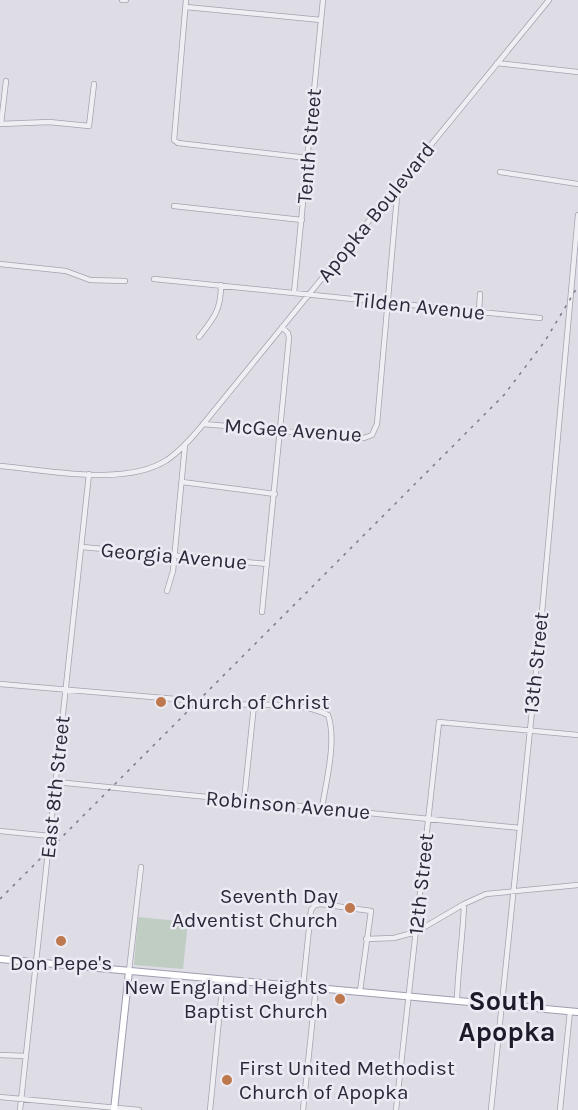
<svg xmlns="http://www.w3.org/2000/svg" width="578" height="1110" font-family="Karla,sans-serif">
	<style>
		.green { fill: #bfcdc3 }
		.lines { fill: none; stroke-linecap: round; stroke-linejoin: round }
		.minor-casing { stroke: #a5a2ae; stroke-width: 6 }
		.major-casing { stroke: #9f9daf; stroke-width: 8 }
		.minor { stroke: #efeff3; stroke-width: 4.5 }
		.major { stroke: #fff; stroke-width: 6 }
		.rail { stroke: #7b788c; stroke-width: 1.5; stroke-dasharray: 3 6; stroke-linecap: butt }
		.poi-dot { fill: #bd784e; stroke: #ecebf3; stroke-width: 2 }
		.labels { text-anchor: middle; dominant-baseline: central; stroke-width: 5; stroke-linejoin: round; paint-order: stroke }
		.street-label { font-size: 21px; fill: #2b2839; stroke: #ecebf3 }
		.poi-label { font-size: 21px; fill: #2b2839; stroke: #ecebf3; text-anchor: start }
		.district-label { font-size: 27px; font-weight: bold; fill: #1d1a2a; stroke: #ecebf3 }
	</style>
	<rect width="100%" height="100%" fill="#dedce5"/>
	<path class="green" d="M 138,917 L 188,922 L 183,969 L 134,965 Z"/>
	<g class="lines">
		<defs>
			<path id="minor" d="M 122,0 L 126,0
				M 186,0 L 174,140 L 178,143 L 308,158
				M 186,7 L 321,20
				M 497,63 L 578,72
				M 0,124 L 49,122 L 89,126 L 94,84
				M 1,124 L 6,81
				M 500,172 L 578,184
				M 174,206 L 302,220
				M 0,264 L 66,271 L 90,280 L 125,281
				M 154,279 L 540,318
				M 294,293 L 323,0
				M 479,312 L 480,294
				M 199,337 C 214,318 221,310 221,285
				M 203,424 L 364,438 L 372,435 L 377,424 L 398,185
				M 0,466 C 49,470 125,487 167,460 C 180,451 190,440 200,428 L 549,0
				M 182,482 L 275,494
				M 82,547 L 267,564
				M 167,591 L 173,571 L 185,445
				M 262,612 L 289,338 L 288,333 L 282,327
				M 0,684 C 78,690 156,698 234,704 C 264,706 300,701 328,715 C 337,741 326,781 322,808
				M 56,782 L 520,828
				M 244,801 L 254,705
				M 0,831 L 50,836
				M 366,939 L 394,938 L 416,932 L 464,904 L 486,894 L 578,885
				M 129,971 L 141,867
				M 303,986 L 311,910 L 315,905 L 321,904 L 371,911 L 360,991
				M 457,1000 C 458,967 463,936 464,904
				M 0,1055 L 26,1056
				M 0,1097 L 139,1110
				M 20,1110 L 89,474
				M 210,1110 L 223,979
				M 303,1110 L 316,987
				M 396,1110 L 439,722 L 578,735
				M 491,1110 L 541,623 L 578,215
				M 560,1110 L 570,1011"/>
			<path id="major" d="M 0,959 L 578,1012
				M 114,1110 L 129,971"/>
		</defs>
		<use href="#minor" class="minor-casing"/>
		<use href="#major" class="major-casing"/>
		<use href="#minor" class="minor"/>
		<use href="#major" class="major"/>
		<path class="rail" d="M 0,899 L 504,395 L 545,341 L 578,286"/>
	</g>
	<g class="poi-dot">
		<circle cx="161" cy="702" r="6"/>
		<circle cx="350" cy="908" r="6"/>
		<circle cx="61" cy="941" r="6"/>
		<circle cx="340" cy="999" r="6"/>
		<circle cx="227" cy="1080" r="6"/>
	</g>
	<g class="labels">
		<g class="street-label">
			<text transform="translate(309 146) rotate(-85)">Tenth Street</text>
			<text transform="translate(376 212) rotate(-51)">Apopka Boulevard</text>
			<text transform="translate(419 306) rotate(6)">Tilden Avenue</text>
			<text transform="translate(293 430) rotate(4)">McGee Avenue</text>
			<text transform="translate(174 556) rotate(5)">Georgia Avenue</text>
			<text transform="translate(536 663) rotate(-84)">13th Street</text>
			<text transform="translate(55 787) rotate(-84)">East 8th Street</text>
			<text transform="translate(288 805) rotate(5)">Robinson Avenue</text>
			<text transform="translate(421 884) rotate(-84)">12th Street</text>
		</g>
		<g class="poi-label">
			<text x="173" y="702">Church of Christ</text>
			<text x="338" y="896" text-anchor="end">Seventh Day<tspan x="338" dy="24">Adventist Church</tspan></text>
			<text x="61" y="963" text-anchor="middle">Don Pepe's</text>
			<text x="328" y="987" text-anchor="end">New England Heights<tspan x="328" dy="24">Baptist Church</tspan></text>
			<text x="239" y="1068">First United Methodist<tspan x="239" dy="24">Church of Apopka</tspan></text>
		</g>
		<g class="district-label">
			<text x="507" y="1001">South<tspan x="507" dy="31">Apopka</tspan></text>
		</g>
	</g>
</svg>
